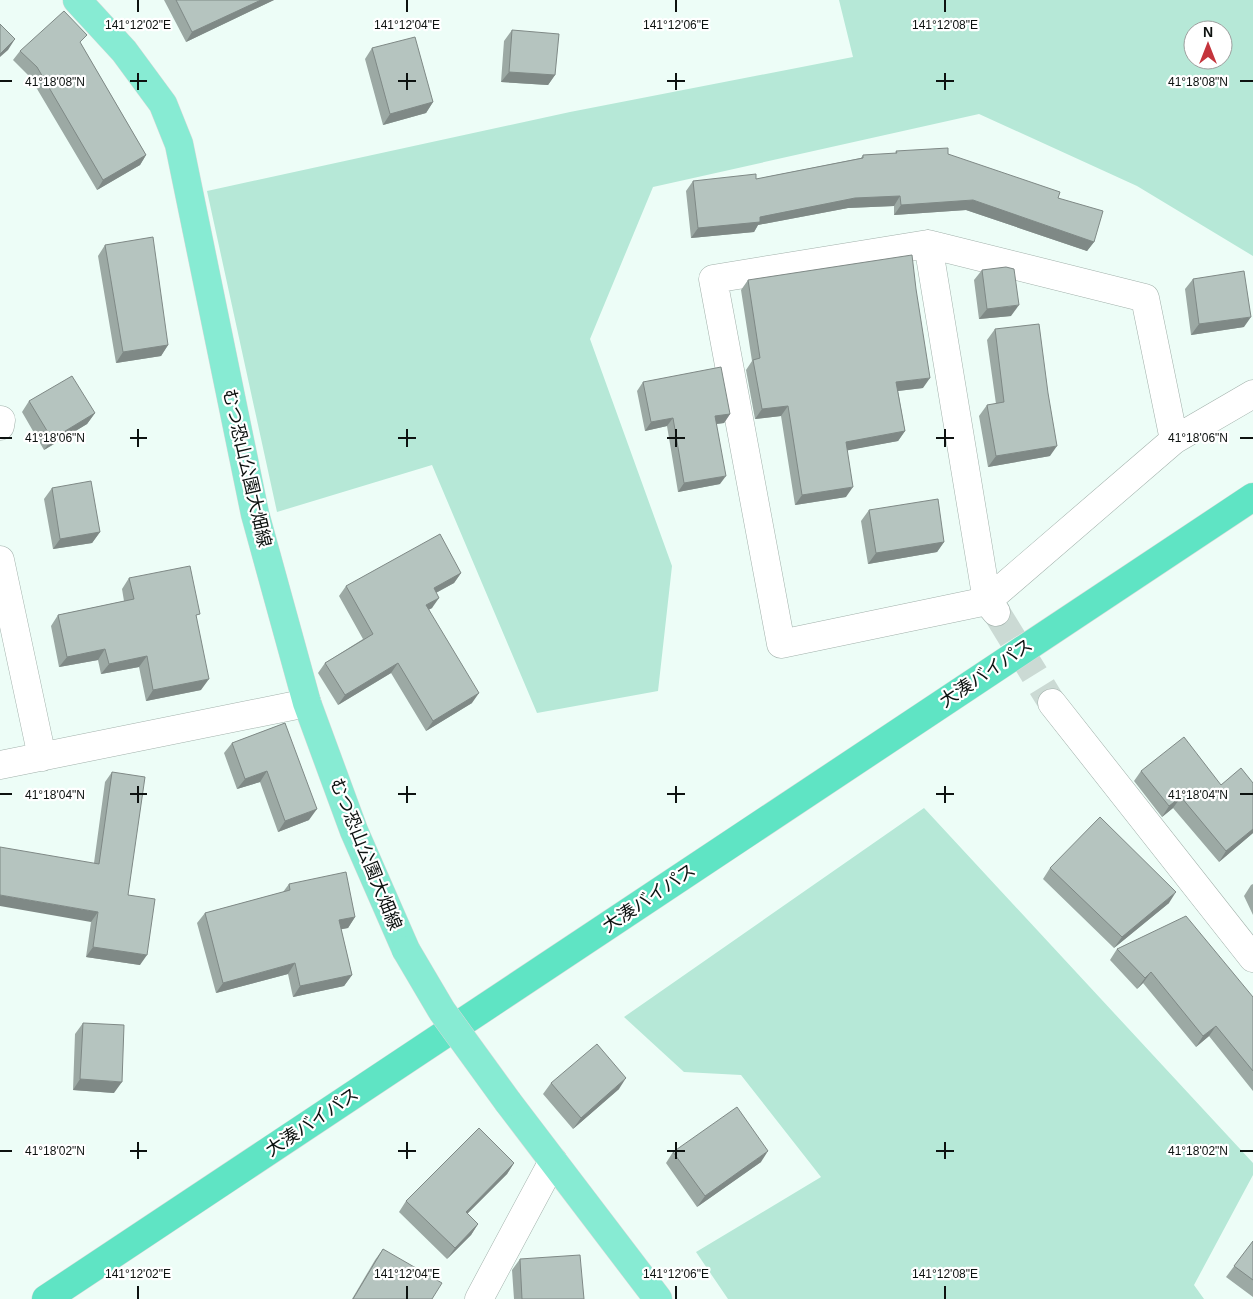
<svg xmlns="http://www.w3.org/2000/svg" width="1253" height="1299" font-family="Arial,'Noto Sans JP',sans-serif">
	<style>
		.green { fill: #b6e8d7; fill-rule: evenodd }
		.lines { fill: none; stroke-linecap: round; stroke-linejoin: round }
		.minor-tunnel { stroke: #cbdad4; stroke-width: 28; stroke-dasharray: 28 14; stroke-linecap: butt }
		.minor-casing { stroke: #a2b1ab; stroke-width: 29 }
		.primary-casing { stroke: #d8d9d9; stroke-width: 29 }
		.trunk-casing { stroke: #d8d9d9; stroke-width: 29 }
		.minor { stroke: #fff; stroke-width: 28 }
		.primary { stroke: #87ebd3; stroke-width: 28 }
		.trunk { stroke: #5fe4c4; stroke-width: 28 }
		.primary-bridge-casing { stroke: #d8d9d9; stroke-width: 29; stroke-linecap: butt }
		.primary-bridge { stroke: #87ebd3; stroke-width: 28 }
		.wall { fill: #9ca9a4 }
		.shaded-wall { fill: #7f8986 }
		.building { fill: #b5c4bf; stroke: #7f8986 }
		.ticks { fill: none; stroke: #0d1210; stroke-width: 2 }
		.labels { text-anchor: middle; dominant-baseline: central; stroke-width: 4.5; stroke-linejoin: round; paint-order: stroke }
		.street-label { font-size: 18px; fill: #0d1210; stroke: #fff }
		.ticks-label { font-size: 12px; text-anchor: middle; fill: #0d1210; stroke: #fff; stroke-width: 4.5; stroke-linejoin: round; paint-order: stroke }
	</style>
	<rect width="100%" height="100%" fill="#edfdf7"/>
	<path class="green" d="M 839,0 L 1253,0 L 1253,256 L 1137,186 L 979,114 L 653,187 L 590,339 L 672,566 L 658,691 L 537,713 L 432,465 L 277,512 L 207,191 L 570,112 L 853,57 ZM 1193,30 L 1223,30 L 1223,60 L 1193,60 Z
		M 924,808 L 1253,1163 L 1253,1175 L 1194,1285 L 1204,1299 L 728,1299 L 696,1252 L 821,1177 L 741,1075 L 684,1072 L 624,1017 Z"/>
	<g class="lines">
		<path class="minor-tunnel" d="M 998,615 L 1052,703"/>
		<defs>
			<path id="minor" d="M 928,244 L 987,601 L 996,612
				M 0,426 L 1,420
				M 1174,440 L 1145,298 L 928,244 L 713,279 L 781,644 L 987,601 L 1174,440 L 1253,394
				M 0,560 L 42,757
				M 1052,703 L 1253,958
				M 0,765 L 307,703
				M 479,1299 L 553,1161"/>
			<path id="primary" d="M 77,0 L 124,51 L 163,104 L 179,144 L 255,514 L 307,703 L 354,831 L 406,950
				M 508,1102 L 658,1299"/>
			<path id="trunk" d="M 46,1299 L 1253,497"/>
		</defs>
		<use href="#minor" class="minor-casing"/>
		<use href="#primary" class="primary-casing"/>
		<use href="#trunk" class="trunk-casing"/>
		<use href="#minor" class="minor"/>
		<use href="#primary" class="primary"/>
		<use href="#trunk" class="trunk"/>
		<defs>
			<path id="primary-bridge" d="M 406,950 L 442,1011 L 508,1102"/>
		</defs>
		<use href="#primary-bridge" class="primary-bridge-casing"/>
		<use href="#primary-bridge" class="primary-bridge"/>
	</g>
	<path class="wall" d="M 164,0 L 274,0 L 186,42 Z
		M 512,30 L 555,75 L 548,85 L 501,82 L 504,41 Z
		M 81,44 L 146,155 L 140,165 L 97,190 L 30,77 L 13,60 L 20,51 Z
		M 372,48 L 433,102 L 426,113 L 383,125 L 365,59 Z
		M 896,151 L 948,154 L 1058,198 L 1094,242 L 1087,251 L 966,210 L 894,215 L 894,206 L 848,208 L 758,225 L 754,232 L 691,238 L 686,191 L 693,181 L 756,179 L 861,158 L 863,155 L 895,154 Z
		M 105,245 L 168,345 L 161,356 L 116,363 L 98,256 Z
		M 982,270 L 1011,316 L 979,319 L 974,280 Z
		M 1193,279 L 1244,327 L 1191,335 L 1185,289 Z
		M 748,280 L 923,388 L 898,391 L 905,431 L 898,441 L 847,450 L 846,497 L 795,505 L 781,416 L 755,419 L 746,370 L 752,361 L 741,290 Z
		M 995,329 L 1050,456 L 988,467 L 979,416 L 987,405 L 996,404 L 987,340 Z
		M 643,382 L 730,414 L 724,423 L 716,424 L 720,484 L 678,492 L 667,426 L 645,431 L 637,391 Z
		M 29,401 L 95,413 L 87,424 L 44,450 L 22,412 Z
		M 52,488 L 100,532 L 92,543 L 53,549 L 44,499 Z
		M 869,510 L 944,542 L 937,552 L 868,564 L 861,521 Z
		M 461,573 L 454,583 L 436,593 L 432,608 L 428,610 L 472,703 L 426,731 L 391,673 L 338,705 L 318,673 L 325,663 L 363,639 L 339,596 L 346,586 Z
		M 129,578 L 197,620 L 201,690 L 146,701 L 139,667 L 101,674 L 98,660 L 59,667 L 51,626 L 58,615 L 124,601 L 122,589 Z
		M 285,723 L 309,820 L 278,832 L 260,782 L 237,789 L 224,753 L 232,743 Z
		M 1141,771 L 1221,785 L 1253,783 L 1253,833 L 1219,862 L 1173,808 L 1162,817 L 1134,781 Z
		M 112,772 L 128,895 L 140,965 L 86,957 L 91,922 L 94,863 L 105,782 Z
		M 1050,868 L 1169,903 L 1114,948 L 1043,879 Z
		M 289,884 L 355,917 L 348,928 L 341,929 L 352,975 L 344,986 L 293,997 L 288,974 L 216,993 L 197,923 L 205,913 L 283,892 Z
		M 1253,884 L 1253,915 L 1244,896 L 1251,885 Z
		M 1117,949 L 1253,997 L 1253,1091 L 1209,1036 L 1196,1047 L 1143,983 L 1137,989 L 1110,960 Z
		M 83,1023 L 114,1093 L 73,1090 L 75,1034 Z
		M 551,1083 L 619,1089 L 573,1129 L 543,1094 Z
		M 673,1152 L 761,1162 L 697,1207 L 666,1163 Z
		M 514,1163 L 507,1174 L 467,1214 L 478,1224 L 471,1235 L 447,1259 L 399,1212 L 406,1201 Z
		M 1253,1241 L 1253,1297 L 1226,1277 Z
		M 383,1249 L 432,1299 L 352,1299 L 375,1260 Z
		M 520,1259 L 584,1299 L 514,1299 L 512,1270 Z"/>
	<path class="shaded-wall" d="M 261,0 L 274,0 L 186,42 L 192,32 Z
		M 15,39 L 8,50 L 0,57 L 0,54 Z
		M 509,72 L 555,75 L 548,85 L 501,82 Z
		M 433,102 L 426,113 L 383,125 L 390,114 Z
		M 146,155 L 140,165 L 97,190 L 103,180 Z
		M 900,196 L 894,206 L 848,208 L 758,225 L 754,232 L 691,238 L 698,228 L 855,198 Z
		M 973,200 L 1094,242 L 1087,251 L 966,210 L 894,215 L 901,205 Z
		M 1019,305 L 1011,316 L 979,319 L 987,309 Z
		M 1251,317 L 1244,327 L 1191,335 L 1199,324 Z
		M 168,345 L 161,356 L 116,363 L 123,352 Z
		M 930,378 L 923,388 L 889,392 L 896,382 Z
		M 788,406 L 781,416 L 755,419 L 762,409 Z
		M 95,413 L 87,424 L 44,450 L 52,439 Z
		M 730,414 L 724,423 L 708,425 L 715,416 Z
		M 673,418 L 667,426 L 645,431 L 651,422 Z
		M 905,431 L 898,441 L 839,452 L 846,442 Z
		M 1057,446 L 1050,456 L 988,467 L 996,456 Z
		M 726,476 L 720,484 L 678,492 L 684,483 Z
		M 853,487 L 846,497 L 795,505 L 802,495 Z
		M 100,532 L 92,543 L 53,549 L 60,539 Z
		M 944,542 L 937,552 L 868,564 L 876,553 Z
		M 461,573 L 454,583 L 426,598 L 434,588 Z
		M 439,598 L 432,608 L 419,615 L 426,605 Z
		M 105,649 L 98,660 L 59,667 L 67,657 Z
		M 147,656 L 139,667 L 101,674 L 109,664 Z
		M 398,663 L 391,673 L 338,705 L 345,695 Z
		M 209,679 L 201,690 L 146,701 L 153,690 Z
		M 479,693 L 472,703 L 426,731 L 433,721 Z
		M 267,771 L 260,782 L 237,789 L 245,779 Z
		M 1181,797 L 1173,808 L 1162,817 L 1169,806 Z
		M 317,809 L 309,820 L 278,832 L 285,821 Z
		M 1253,829 L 1253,833 L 1219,862 L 1226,851 Z
		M 1176,892 L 1169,903 L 1114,948 L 1122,937 Z
		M 0,895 L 98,912 L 91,922 L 0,906 Z
		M 355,917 L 348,928 L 332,931 L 339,920 Z
		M 93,947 L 147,955 L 140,965 L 86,957 Z
		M 295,963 L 288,974 L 216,993 L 223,983 Z
		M 1151,972 L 1143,983 L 1137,989 L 1145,978 Z
		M 352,975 L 344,986 L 293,997 L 300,986 Z
		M 1216,1026 L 1209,1036 L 1196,1047 L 1203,1036 Z
		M 626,1078 L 619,1089 L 573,1129 L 581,1118 Z
		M 80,1079 L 122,1082 L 114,1093 L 73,1090 Z
		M 768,1151 L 761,1162 L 697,1207 L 705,1196 Z
		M 514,1163 L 507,1174 L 458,1223 L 466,1212 Z
		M 478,1224 L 471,1235 L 447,1259 L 455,1248 Z"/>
	<path class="building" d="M 176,0 L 261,0 L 192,32 Z
		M 64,11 L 87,35 L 80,42 L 146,155 L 103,180 L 37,67 L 20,51 Z
		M 0,24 L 15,39 L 0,54 Z
		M 512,30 L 559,34 L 555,75 L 509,72 Z
		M 415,37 L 433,102 L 390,114 L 372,48 Z
		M 948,148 L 948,154 L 1060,192 L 1058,198 L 1103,211 L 1094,242 L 973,200 L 901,205 L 900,196 L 855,198 L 760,217 L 760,222 L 698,228 L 693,181 L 756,174 L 756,179 L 863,158 L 863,155 L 897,153 L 896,151 Z
		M 153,237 L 168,345 L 123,352 L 105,245 Z
		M 912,255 L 916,289 L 930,378 L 896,382 L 905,431 L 846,442 L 853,487 L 802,495 L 788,406 L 762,409 L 753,360 L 760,358 L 748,280 Z
		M 1006,267 L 1014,269 L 1019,305 L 987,309 L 982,270 Z
		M 1244,271 L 1251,317 L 1199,324 L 1193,279 Z
		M 1039,324 L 1048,393 L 1057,446 L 996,456 L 987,405 L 1004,402 L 995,329 Z
		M 721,367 L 730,414 L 715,416 L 726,476 L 684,483 L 673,418 L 651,422 L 643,382 Z
		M 72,376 L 95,413 L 52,439 L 29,401 Z
		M 91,481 L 100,532 L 60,539 L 52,488 Z
		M 938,499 L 944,542 L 876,553 L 869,510 Z
		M 440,534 L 461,573 L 434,588 L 439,598 L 426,605 L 479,693 L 433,721 L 398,663 L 345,695 L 325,663 L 373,634 L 346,586 Z
		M 190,566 L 200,614 L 196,615 L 209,679 L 153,690 L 147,656 L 109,664 L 105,649 L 67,657 L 58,615 L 134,599 L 129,578 Z
		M 285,723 L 317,809 L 285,821 L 267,771 L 245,779 L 232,743 Z
		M 1184,737 L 1221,785 L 1241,768 L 1253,783 L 1253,829 L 1226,851 L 1181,797 L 1169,806 L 1141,771 Z
		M 112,772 L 145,777 L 128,895 L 155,899 L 147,955 L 93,947 L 98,912 L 0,895 L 0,847 L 99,864 Z
		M 1100,817 L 1176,892 L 1122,937 L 1050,868 Z
		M 346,872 L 355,917 L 339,920 L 352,975 L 300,986 L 295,963 L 223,983 L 205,913 L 290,890 L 289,884 Z
		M 1186,916 L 1253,997 L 1253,1071 L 1216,1026 L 1203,1036 L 1151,972 L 1145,978 L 1117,949 Z
		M 83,1023 L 124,1025 L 122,1082 L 80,1079 Z
		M 597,1044 L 626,1078 L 581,1118 L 551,1083 Z
		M 737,1107 L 768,1151 L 705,1196 L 673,1152 Z
		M 479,1128 L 514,1163 L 466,1212 L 478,1224 L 455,1248 L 406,1201 Z
		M 1253,1241 L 1253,1280 L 1234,1266 Z
		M 383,1249 L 442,1283 L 432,1299 L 353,1299 Z
		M 580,1255 L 584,1299 L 522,1299 L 520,1259 Z"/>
	<path class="ticks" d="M 138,0 L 138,12M 407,0 L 407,12M 676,0 L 676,12M 945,0 L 945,12M 138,73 L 138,90M 407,73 L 407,90M 676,73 L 676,90M 945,73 L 945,90M 0,81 L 12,81M 130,81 L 147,81M 398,81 L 416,81M 667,81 L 685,81M 936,81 L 954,81M 1240,81 L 1253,81M 138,429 L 138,447M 407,429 L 407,447M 676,429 L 676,447M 945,429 L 945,447M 0,438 L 12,438M 130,438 L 147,438M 398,438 L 416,438M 667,438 L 685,438M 936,438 L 954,438M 1240,438 L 1253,438M 138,786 L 138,803M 407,786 L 407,803M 676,786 L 676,803M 945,786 L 945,803M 0,794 L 12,794M 130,794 L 147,794M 398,794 L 416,794M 667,794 L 685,794M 936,794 L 954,794M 1240,794 L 1253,794M 138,1142 L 138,1159M 407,1142 L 407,1159M 676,1142 L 676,1159M 945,1142 L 945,1159M 0,1151 L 12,1151M 130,1151 L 147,1151M 398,1151 L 416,1151M 667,1151 L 685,1151M 936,1151 L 954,1151M 1240,1151 L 1253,1151M 138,1286 L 138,1299M 407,1286 L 407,1299M 676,1286 L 676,1299M 945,1286 L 945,1299"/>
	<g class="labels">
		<g class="street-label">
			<text transform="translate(247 468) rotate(77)">むつ恐山公園大畑線</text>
			<text transform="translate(986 673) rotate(-34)">大湊バイパス</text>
			<text transform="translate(366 854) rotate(68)">むつ恐山公園大畑線</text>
			<text transform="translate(649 898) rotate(-34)">大湊バイパス</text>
			<text transform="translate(312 1122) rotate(-34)">大湊バイパス</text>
		</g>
	</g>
	<g class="ticks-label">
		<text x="138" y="29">141°12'02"E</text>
		<text x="407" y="29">141°12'04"E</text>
		<text x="676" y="29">141°12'06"E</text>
		<text x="945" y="29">141°12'08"E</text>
		<text x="55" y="86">41°18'08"N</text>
		<text x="1198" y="86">41°18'08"N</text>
		<text x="55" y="442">41°18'06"N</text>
		<text x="1198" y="442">41°18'06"N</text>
		<text x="55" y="799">41°18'04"N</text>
		<text x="1198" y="799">41°18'04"N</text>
		<text x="55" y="1155">41°18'02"N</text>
		<text x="1198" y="1155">41°18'02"N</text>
		<text x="138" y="1278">141°12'02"E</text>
		<text x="407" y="1278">141°12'04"E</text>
		<text x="676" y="1278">141°12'06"E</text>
		<text x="945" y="1278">141°12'08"E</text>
	</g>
	<g transform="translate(1208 45)"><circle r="24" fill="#ffffff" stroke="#9ea09f"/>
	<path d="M0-4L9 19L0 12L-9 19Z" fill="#c4343c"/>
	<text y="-8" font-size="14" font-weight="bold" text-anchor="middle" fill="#0d1210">N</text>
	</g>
</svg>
